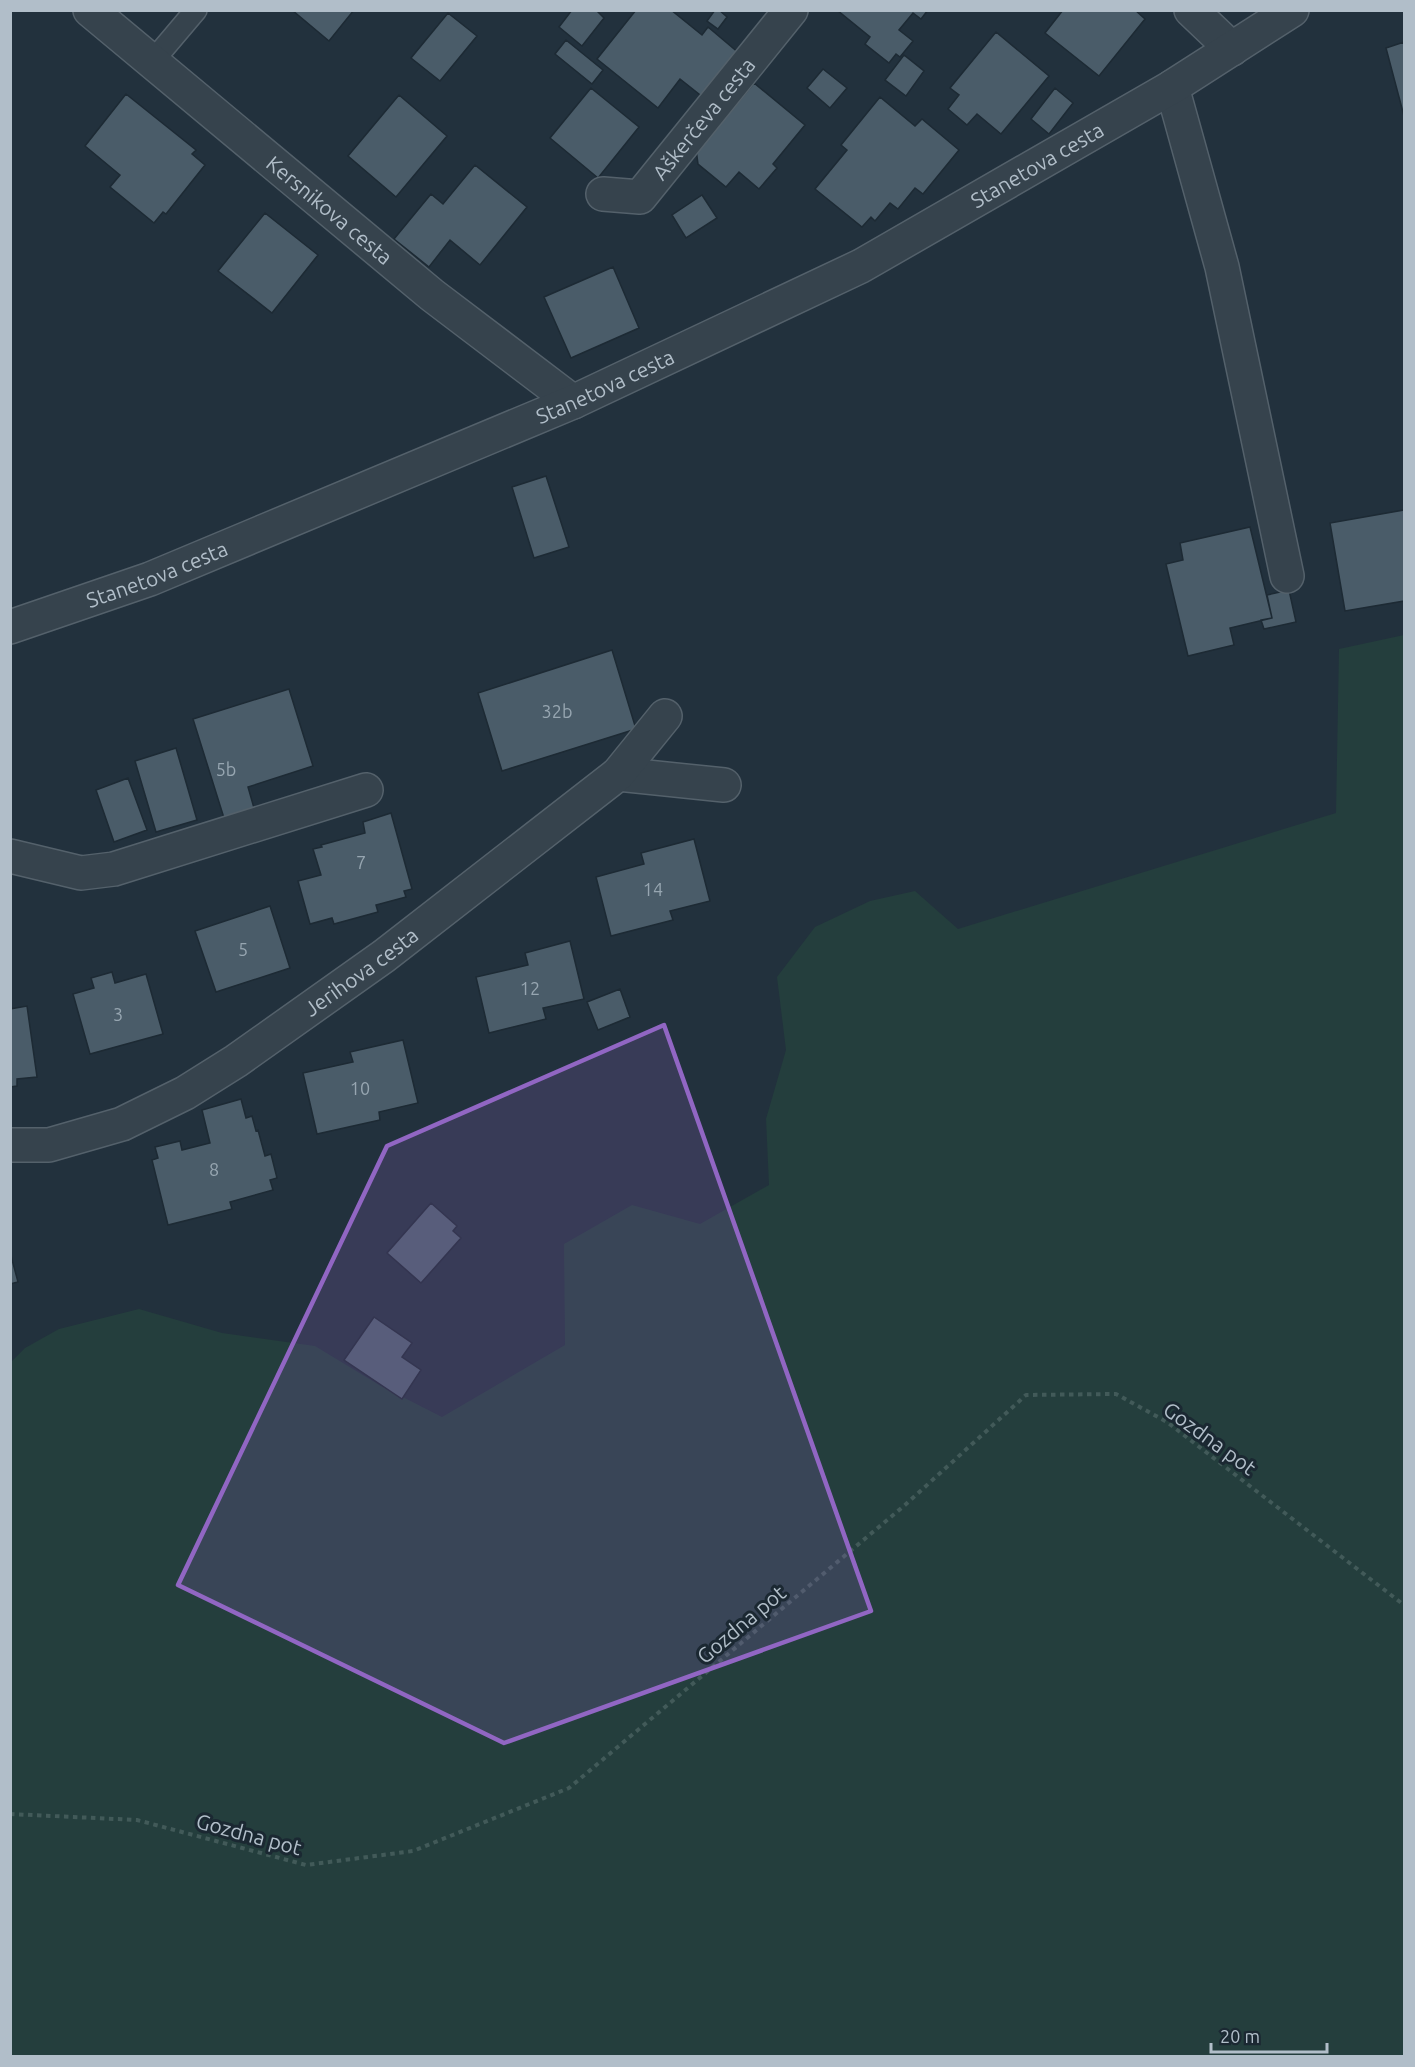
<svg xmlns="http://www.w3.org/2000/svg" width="1415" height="2067" font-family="Ubuntu,sans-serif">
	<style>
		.green { fill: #243e3d }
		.building { fill: #4a5c69; stroke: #1d2a34; stroke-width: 1.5 }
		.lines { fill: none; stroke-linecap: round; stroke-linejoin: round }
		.lane-casing { stroke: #54616b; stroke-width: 24 }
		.street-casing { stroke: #54616b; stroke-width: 36 }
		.path { stroke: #425a59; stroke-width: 4; stroke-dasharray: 4.5 4.5; stroke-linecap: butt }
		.lane { stroke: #36434d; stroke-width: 21 }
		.street { stroke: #36434d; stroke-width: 33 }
		.marked { fill: #9166c3; fill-opacity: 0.2; stroke: #9166c3; stroke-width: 4.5; stroke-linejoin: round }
		.labels { text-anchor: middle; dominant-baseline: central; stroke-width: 6; stroke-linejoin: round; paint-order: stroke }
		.number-label { font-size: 18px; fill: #97a6b1 }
		.street-label { font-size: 21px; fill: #b1bec9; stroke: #1b2832 }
	</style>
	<rect width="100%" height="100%" fill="#22313d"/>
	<path class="green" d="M 1404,635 L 1404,2056 L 11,2056 L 11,1362 L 25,1348 L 59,1329 L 139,1309 L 222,1333 L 315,1346 L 381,1386 L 442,1417 L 565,1345 L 564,1244 L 632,1205 L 700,1224 L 769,1185 L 766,1119 L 786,1050 L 777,977 L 815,927 L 870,901 L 915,891 L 958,929 L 1336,813 L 1339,649 Z"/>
	<path class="building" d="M 292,10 L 354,10 L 329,41 Z
		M 572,10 L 596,10 L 604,18 L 582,46 L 559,27 Z
		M 636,10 L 671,10 L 702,35 L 708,27 L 740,54 L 704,98 L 680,79 L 658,108 L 597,59 Z
		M 715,10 L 719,10 L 727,17 L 718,29 L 707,21 Z
		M 837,10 L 928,10 L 921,19 L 913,13 L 899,30 L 913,41 L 900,57 L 896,54 L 889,63 L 865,44 L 870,37 Z
		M 1063,10 L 1135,10 L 1145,19 L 1099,76 L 1045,33 Z
		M 448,13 L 477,36 L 440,81 L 411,58 Z
		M 996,32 L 1049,76 L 1001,134 L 977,114 L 967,125 L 948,109 L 959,95 L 950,88 Z
		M 566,40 L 603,70 L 592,84 L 555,54 Z
		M 1404,42 L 1404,116 L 1386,48 Z
		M 904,55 L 924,71 L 906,96 L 885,80 Z
		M 823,69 L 847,88 L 830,108 L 807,88 Z
		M 754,83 L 805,125 L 773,164 L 777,168 L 759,189 L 739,172 L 726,187 L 698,164 L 695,141 L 719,125 Z
		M 591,88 L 639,127 L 598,178 L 550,138 Z
		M 1055,88 L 1073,103 L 1049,134 L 1031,119 Z
		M 126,94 L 196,150 L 192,154 L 205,165 L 166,214 L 163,212 L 154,223 L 110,187 L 120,175 L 85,146 Z
		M 399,95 L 447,136 L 396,197 L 348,156 Z
		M 880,97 L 915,126 L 922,119 L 959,150 L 923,194 L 915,188 L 898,209 L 890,203 L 875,221 L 871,217 L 862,227 L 815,189 L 847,150 L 841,145 Z
		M 475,165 L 527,207 L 480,265 L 450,240 L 429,267 L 394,239 L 431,194 L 443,204 Z
		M 702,195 L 717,218 L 686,238 L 672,215 Z
		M 265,213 L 318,255 L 272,313 L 218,271 Z
		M 613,267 L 639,328 L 571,358 L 544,297 Z
		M 546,476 L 569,547 L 534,558 L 512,487 Z
		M 1404,510 L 1404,601 L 1345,611 L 1330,523 Z
		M 1250,527 L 1272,618 L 1230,628 L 1234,645 L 1188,656 L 1166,564 L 1183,560 L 1180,543 Z
		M 1289,590 L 1296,622 L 1264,629 L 1261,620 L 1272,618 L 1267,595 Z
		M 612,650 L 636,729 L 502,771 L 478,693 Z
		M 289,689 L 313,766 L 248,787 L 254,808 L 224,818 L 193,719 Z
		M 176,748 L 197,820 L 156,832 L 135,761 Z
		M 128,778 L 147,830 L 114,842 L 96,790 Z
		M 391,813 L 412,889 L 404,891 L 406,897 L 376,905 L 378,912 L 334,924 L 332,918 L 310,924 L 298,881 L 321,875 L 313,849 L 322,847 L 321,845 L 365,833 L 363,822 Z
		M 694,839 L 710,901 L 670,911 L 673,920 L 611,936 L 596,877 L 644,864 L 641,853 Z
		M 270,906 L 290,968 L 216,992 L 195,931 Z
		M 570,941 L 584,999 L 543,1008 L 546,1019 L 489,1033 L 476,977 L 528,965 L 525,953 Z
		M 112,972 L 115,983 L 146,974 L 163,1034 L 90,1054 L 73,994 L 94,988 L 91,978 Z
		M 620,989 L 630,1017 L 598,1030 L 587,1002 Z
		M 27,1006 L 37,1077 L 17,1079 L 17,1086 L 10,1087 L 10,1009 Z
		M 403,1040 L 418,1103 L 379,1112 L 380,1120 L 317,1134 L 303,1073 L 353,1062 L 350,1052 Z
		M 241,1099 L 246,1118 L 252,1116 L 256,1131 L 258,1130 L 265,1156 L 271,1154 L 277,1178 L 270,1180 L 273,1190 L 230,1202 L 232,1209 L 168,1225 L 152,1160 L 158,1158 L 155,1147 L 180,1141 L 182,1150 L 210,1143 L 202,1110 Z
		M 431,1203 L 457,1226 L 453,1231 L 461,1238 L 421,1283 L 387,1253 Z
		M 10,1252 L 18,1282 L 10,1284 Z
		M 374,1317 L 412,1343 L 402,1357 L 421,1370 L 402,1399 L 344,1360 Z"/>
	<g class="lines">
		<defs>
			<path id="lane" d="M 152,62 L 196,10"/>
			<g id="street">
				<path id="s1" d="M 90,10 L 432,295 L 573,402"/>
				<path d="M 1191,10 L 1232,49"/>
				<path d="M 1172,87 L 1222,267 L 1287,576"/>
				<path id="s2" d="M 603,194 L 640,197 L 791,10"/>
				<path id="s3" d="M 10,627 L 150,579 L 573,402 L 861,266 L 1172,87 L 1292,10"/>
				<path d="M 618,774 L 724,785"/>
				<path d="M 10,856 L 81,873 L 114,869 L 366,790"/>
				<path id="s4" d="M 10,1145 L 49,1145 L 122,1124 L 185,1093 L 236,1061 L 384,956 L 618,774 L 665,716"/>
			</g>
		</defs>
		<use href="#lane" class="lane-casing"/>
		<use href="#street" class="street-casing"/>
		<path class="path" d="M 10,1814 L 137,1820 L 306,1865 L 413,1851 L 569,1788 L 905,1505 L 1026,1395 L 1116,1394 L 1167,1422 L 1404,1605"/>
		<use href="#lane" class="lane"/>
		<use href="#street" class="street"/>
	</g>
	<path class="marked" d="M 664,1025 L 871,1611 L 504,1743 L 178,1585 L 387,1146 Z"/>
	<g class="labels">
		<g class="number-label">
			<text x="557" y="711">32b</text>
			<text x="226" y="769">5b</text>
			<text x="361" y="862">7</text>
			<text x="653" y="889">14</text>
			<text x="243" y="949">5</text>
			<text x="530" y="988">12</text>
			<text x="118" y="1014">3</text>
			<text x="360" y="1088">10</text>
			<text x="214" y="1169">8</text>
		</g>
		<g class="street-label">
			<text stroke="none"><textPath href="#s2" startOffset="138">Aškerčeva cesta</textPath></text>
			<text stroke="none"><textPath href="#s3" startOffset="1128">Stanetova cesta</textPath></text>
			<text stroke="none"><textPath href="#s1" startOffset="312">Kersnikova cesta</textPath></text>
			<text stroke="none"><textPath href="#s3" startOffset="642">Stanetova cesta</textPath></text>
			<text stroke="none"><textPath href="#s3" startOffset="156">Stanetova cesta</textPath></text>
			<text stroke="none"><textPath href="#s4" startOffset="399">Jerihova cesta</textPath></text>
			<text transform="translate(1210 1438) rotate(36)">Gozdna pot</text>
			<text transform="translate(741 1624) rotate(-40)">Gozdna pot</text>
			<text transform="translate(249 1834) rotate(15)">Gozdna pot</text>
		</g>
	</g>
	<rect width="1415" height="2067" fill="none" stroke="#b1bec9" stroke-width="24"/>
	<path d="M1211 2043v9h116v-9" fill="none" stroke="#b1bec9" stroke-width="3"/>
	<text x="1220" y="2043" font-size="18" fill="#b1bec9" stroke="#1b2832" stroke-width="4.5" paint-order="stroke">20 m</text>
</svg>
